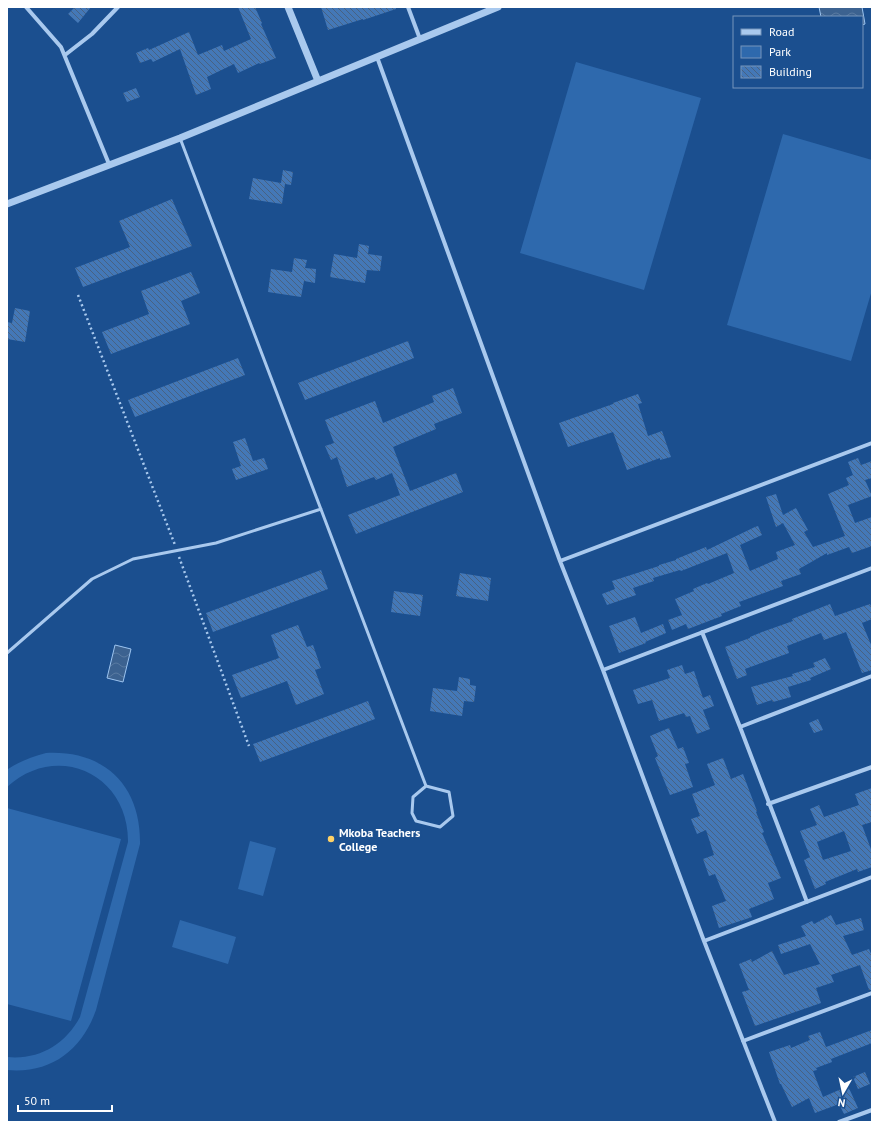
<svg xmlns="http://www.w3.org/2000/svg" width="879" height="1129" font-family="'PT Sans',sans-serif">
	<style>
		.park { fill: #2e69ad }
		.water { fill: url(#water-waves); stroke: #9cc4f0 }
		.building { fill: url(#building-back-hatch); fill-rule: evenodd }
		.lines { fill: none; stroke-linecap: round; stroke-linejoin: round }
		.path { stroke: #a9c9ee; stroke-width: 2.5; stroke-dasharray: 2 3; stroke-linecap: butt }
		.service { stroke: #a9c9ee; stroke-width: 3 }
		.minor { stroke: #a9c9ee; stroke-width: 4 }
		.tertiary { stroke: #a9c9ee; stroke-width: 7 }
		.poi-dot { fill: #ffd166; stroke: #1b4f8f; stroke-width: 1.5 }
		.labels { text-anchor: middle; dominant-baseline: central; stroke-width: 4; stroke-linejoin: round; paint-order: stroke }
		.poi-label { font-size: 12px; font-weight: bold; fill: #fff; stroke: #1b4f8f; text-anchor: start }
	</style>
	<defs>
		<pattern id="water-waves" width="16" height="10" patternUnits="userSpaceOnUse"><rect width="16" height="10" fill="#3c6290"/><path d="M0 5q4-4 8 0t8 0" fill="none" stroke="#597aa1"/></pattern>
		<pattern id="building-back-hatch" width="6" height="6" patternUnits="userSpaceOnUse"><rect width="6" height="6" fill="#4478b7"/><path d="M-1 5l2 2M0 0l6 6M5-1l2 2" fill="none" stroke="#486282"/></pattern>
	</defs>
	<rect width="100%" height="100%" fill="#1b4f8f"/>
	<path class="park" d="M 576,62 L 701,98 L 644,290 L 520,253 Z
		M 783,134 L 872,160 L 872,290 L 851,361 L 727,325 Z
		M 46,753 C 104,750 141,785 140,844 L 96,1010 C 82,1050 51,1074 7,1070 L 7,1057 C 39,1060 65,1045 80,1017 L 128,842 C 129,774 57,741 7,787 L 8,769 C 20,761 32,757 46,753 Z
		M 7,808 L 121,839 L 71,1021 L 7,1004 Z
		M 250,841 L 276,848 L 263,896 L 238,889 Z
		M 180,920 L 236,937 L 228,964 L 172,947 Z"/>
	<path class="water" d="M 819,7 L 862,7 L 865,24 L 862,25 L 862,17 L 821,17 Z
		M 115,645 L 131,649 L 123,682 L 107,678 Z"/>
	<path class="building" d="M 75,7 L 91,7 L 78,23 L 68,14 Z
		M 238,7 L 255,7 L 262,23 L 261,24 L 276,58 L 260,64 L 259,63 L 238,73 L 234,64 L 207,77 L 211,89 L 196,95 L 180,49 L 153,62 L 151,59 L 140,63 L 136,53 L 148,48 L 149,50 L 189,32 L 198,55 L 222,45 L 224,51 L 251,39 Z
		M 321,7 L 396,7 L 396,9 L 363,20 L 363,19 L 328,30 Z
		M 136,88 L 140,97 L 127,102 L 123,93 Z
		M 283,170 L 293,172 L 291,185 L 285,184 L 282,204 L 249,199 L 253,178 L 281,183 Z
		M 172,199 L 192,246 L 83,287 L 75,268 L 130,247 L 119,221 Z
		M 359,244 L 369,246 L 368,254 L 382,256 L 380,271 L 367,270 L 365,283 L 330,277 L 334,254 L 357,258 Z
		M 294,258 L 307,260 L 305,268 L 316,269 L 315,283 L 304,281 L 301,297 L 268,292 L 271,269 L 292,272 Z
		M 191,272 L 200,293 L 181,301 L 190,324 L 111,354 L 102,332 L 149,314 L 141,291 Z
		M 15,308 L 30,311 L 25,342 L 7,339 L 7,322 L 12,323 Z
		M 408,341 L 414,358 L 305,400 L 298,383 Z
		M 238,358 L 245,375 L 135,417 L 128,400 Z
		M 453,388 L 462,413 L 434,424 L 436,429 L 393,447 L 410,491 L 456,473 L 463,492 L 356,534 L 348,515 L 400,495 L 392,473 L 376,480 L 374,477 L 347,487 L 337,457 L 331,460 L 325,446 L 334,443 L 325,420 L 375,401 L 383,423 L 434,402 L 432,396 Z
		M 638,394 L 642,403 L 638,404 L 648,436 L 662,431 L 671,457 L 660,460 L 660,458 L 627,470 L 613,432 L 568,447 L 559,423 L 613,404 L 613,403 Z
		M 245,438 L 253,461 L 264,458 L 268,469 L 236,480 L 232,469 L 241,466 L 233,442 Z
		M 858,458 L 861,465 L 872,461 L 872,478 L 865,480 L 872,496 L 848,505 L 855,523 L 872,517 L 872,546 L 852,553 L 849,547 L 827,555 L 827,553 L 799,569 L 801,574 L 781,581 L 783,586 L 739,602 L 741,606 L 721,614 L 722,616 L 688,629 L 686,624 L 672,630 L 668,620 L 682,615 L 675,599 L 694,591 L 693,589 L 707,583 L 708,584 L 734,573 L 727,553 L 681,571 L 680,570 L 653,578 L 654,581 L 633,588 L 636,595 L 607,605 L 602,594 L 615,589 L 612,581 L 659,566 L 659,565 L 676,560 L 676,559 L 706,547 L 707,550 L 755,527 L 758,526 L 762,535 L 740,545 L 750,571 L 778,559 L 776,552 L 795,545 L 783,523 L 776,527 L 766,497 L 776,494 L 783,515 L 796,508 L 808,530 L 804,532 L 813,547 L 845,536 L 828,494 L 849,485 L 846,478 L 853,475 L 848,462 Z
		M 321,570 L 328,589 L 213,632 L 206,613 Z
		M 460,573 L 491,578 L 488,601 L 456,596 Z
		M 394,591 L 423,595 L 420,616 L 391,612 Z
		M 830,604 L 835,616 L 870,604 L 872,609 L 872,619 L 862,623 L 872,647 L 872,670 L 862,673 L 846,632 L 824,640 L 821,633 L 787,646 L 789,653 L 745,669 L 747,675 L 737,679 L 725,647 L 750,638 L 750,637 L 762,632 L 793,621 L 792,619 Z
		M 635,617 L 641,633 L 663,624 L 666,633 L 645,642 L 646,643 L 619,653 L 609,626 Z
		M 298,625 L 307,647 L 313,645 L 321,668 L 315,670 L 324,694 L 296,705 L 287,681 L 241,698 L 232,675 L 279,658 L 271,635 Z
		M 825,658 L 831,669 L 810,678 L 811,680 L 788,687 L 791,697 L 773,702 L 772,700 L 757,705 L 751,687 L 793,676 L 792,674 L 815,667 L 813,663 Z
		M 682,665 L 685,674 L 694,671 L 703,698 L 710,695 L 714,706 L 703,710 L 710,729 L 697,734 L 690,716 L 686,717 L 684,713 L 659,721 L 652,700 L 638,704 L 633,690 L 670,678 L 667,670 Z
		M 459,677 L 470,679 L 470,685 L 476,686 L 474,702 L 464,701 L 462,716 L 430,711 L 433,688 L 457,691 Z
		M 368,701 L 375,719 L 260,762 L 253,744 Z
		M 818,719 L 823,730 L 814,733 L 809,723 Z
		M 669,728 L 678,749 L 683,747 L 689,763 L 685,764 L 693,787 L 670,795 L 655,758 L 658,756 L 650,736 Z
		M 723,758 L 731,779 L 743,774 L 757,811 L 756,812 L 764,832 L 762,833 L 781,878 L 768,883 L 774,899 L 749,909 L 752,917 L 719,928 L 712,906 L 726,901 L 715,874 L 709,876 L 703,859 L 714,855 L 706,830 L 697,834 L 691,819 L 700,816 L 692,794 L 715,785 L 707,764 Z
		M 872,788 L 872,822 L 862,825 L 872,852 L 872,867 L 858,872 L 857,869 L 825,882 L 826,884 L 815,889 L 804,860 L 810,857 L 800,831 L 817,825 L 810,809 L 819,805 L 824,817 L 859,805 L 855,794 ZM 844,831 L 851,851 L 823,860 L 817,842 Z
		M 831,915 L 836,925 L 861,918 L 864,930 L 843,936 L 852,955 L 869,949 L 872,956 L 872,990 L 869,990 L 860,965 L 831,975 L 834,982 L 816,988 L 821,1003 L 755,1026 L 742,992 L 749,990 L 739,964 L 751,959 L 752,962 L 772,951 L 784,975 L 820,964 L 810,944 L 781,954 L 778,945 L 806,936 L 801,926 L 812,921 L 814,924 Z
		M 872,1030 L 872,1043 L 831,1059 L 832,1062 L 816,1068 L 817,1070 L 813,1071 L 823,1097 L 848,1086 L 858,1108 L 844,1114 L 839,1104 L 815,1113 L 809,1098 L 792,1107 L 781,1084 L 780,1084 L 769,1052 L 790,1045 L 791,1048 L 810,1040 L 808,1036 L 820,1032 L 826,1047 Z
		M 865,1072 L 870,1084 L 858,1089 L 853,1077 Z"/>
	<g class="lines">
		<path class="path" d="M 78,295 L 175,545
			M 179,557 L 249,746"/>
		<path class="service" d="M 180,138 L 426,786
			M 7,653 L 92,579 L 133,559 L 216,543 L 321,509
			M 426,786 L 449,792 L 453,816 L 440,827 L 416,821 L 412,813 L 413,797 Z"/>
		<path class="minor" d="M 26,7 L 61,47 L 109,164
			M 408,7 L 420,39
			M 65,55 L 92,34 L 118,7
			M 377,57 L 560,561 L 603,670 L 704,941 L 775,1122
			M 560,561 L 872,443
			M 702,632 L 740,727 L 807,902
			M 603,670 L 872,568
			M 740,727 L 872,676
			M 768,804 L 872,767
			M 704,941 L 872,877
			M 743,1041 L 872,993
			M 839,1122 L 872,1110"/>
		<path class="tertiary" d="M 288,7 L 318,81
			M 7,204 L 180,138 L 498,7"/>
	</g>
	<circle class="poi-dot" cx="331" cy="839" r="4"/>
	<g class="labels">
		<g class="poi-label">
			<text x="339" y="832">Mkoba Teachers<tspan x="339" dy="14">College</tspan></text>
		</g>
	</g>
	<rect width="879" height="1129" fill="none" stroke="#ffffff" stroke-width="16"/>
	<rect x="733" y="16" width="130" height="72" fill="#1b4f8f" stroke="#7695bc"/>
	<rect x="741" y="29" width="20" height="6" fill="#a9c9ee" stroke="#7695bc"/>
	<text x="769" y="36" font-size="12" fill="#ffffff">Road</text>
	<rect x="741" y="46" width="20" height="12" fill="#2e69ad" stroke="#7695bc"/>
	<text x="769" y="56" font-size="12" fill="#ffffff">Park</text>
	<rect x="741" y="66" width="20" height="12" fill="url(#building-back-hatch)" stroke="#7695bc"/>
	<text x="769" y="76" font-size="12" fill="#ffffff">Building</text>
	<g transform="translate(843 1093) rotate(189)" stroke="#1b4f8f" stroke-width="3" paint-order="stroke">
	<path d="M0-3L7 15L0 10L-7 15Z" fill="#ffffff"/>
	<text y="-6" font-size="11" font-weight="bold" text-anchor="middle" fill="#ffffff">N</text>
	</g>
	<path d="M18 1105v6h94v-6" fill="none" stroke="#ffffff" stroke-width="2"/>
	<text x="24" y="1105" font-size="12" fill="#ffffff" stroke="#1b4f8f" stroke-width="3" paint-order="stroke">50 m</text>
</svg>
